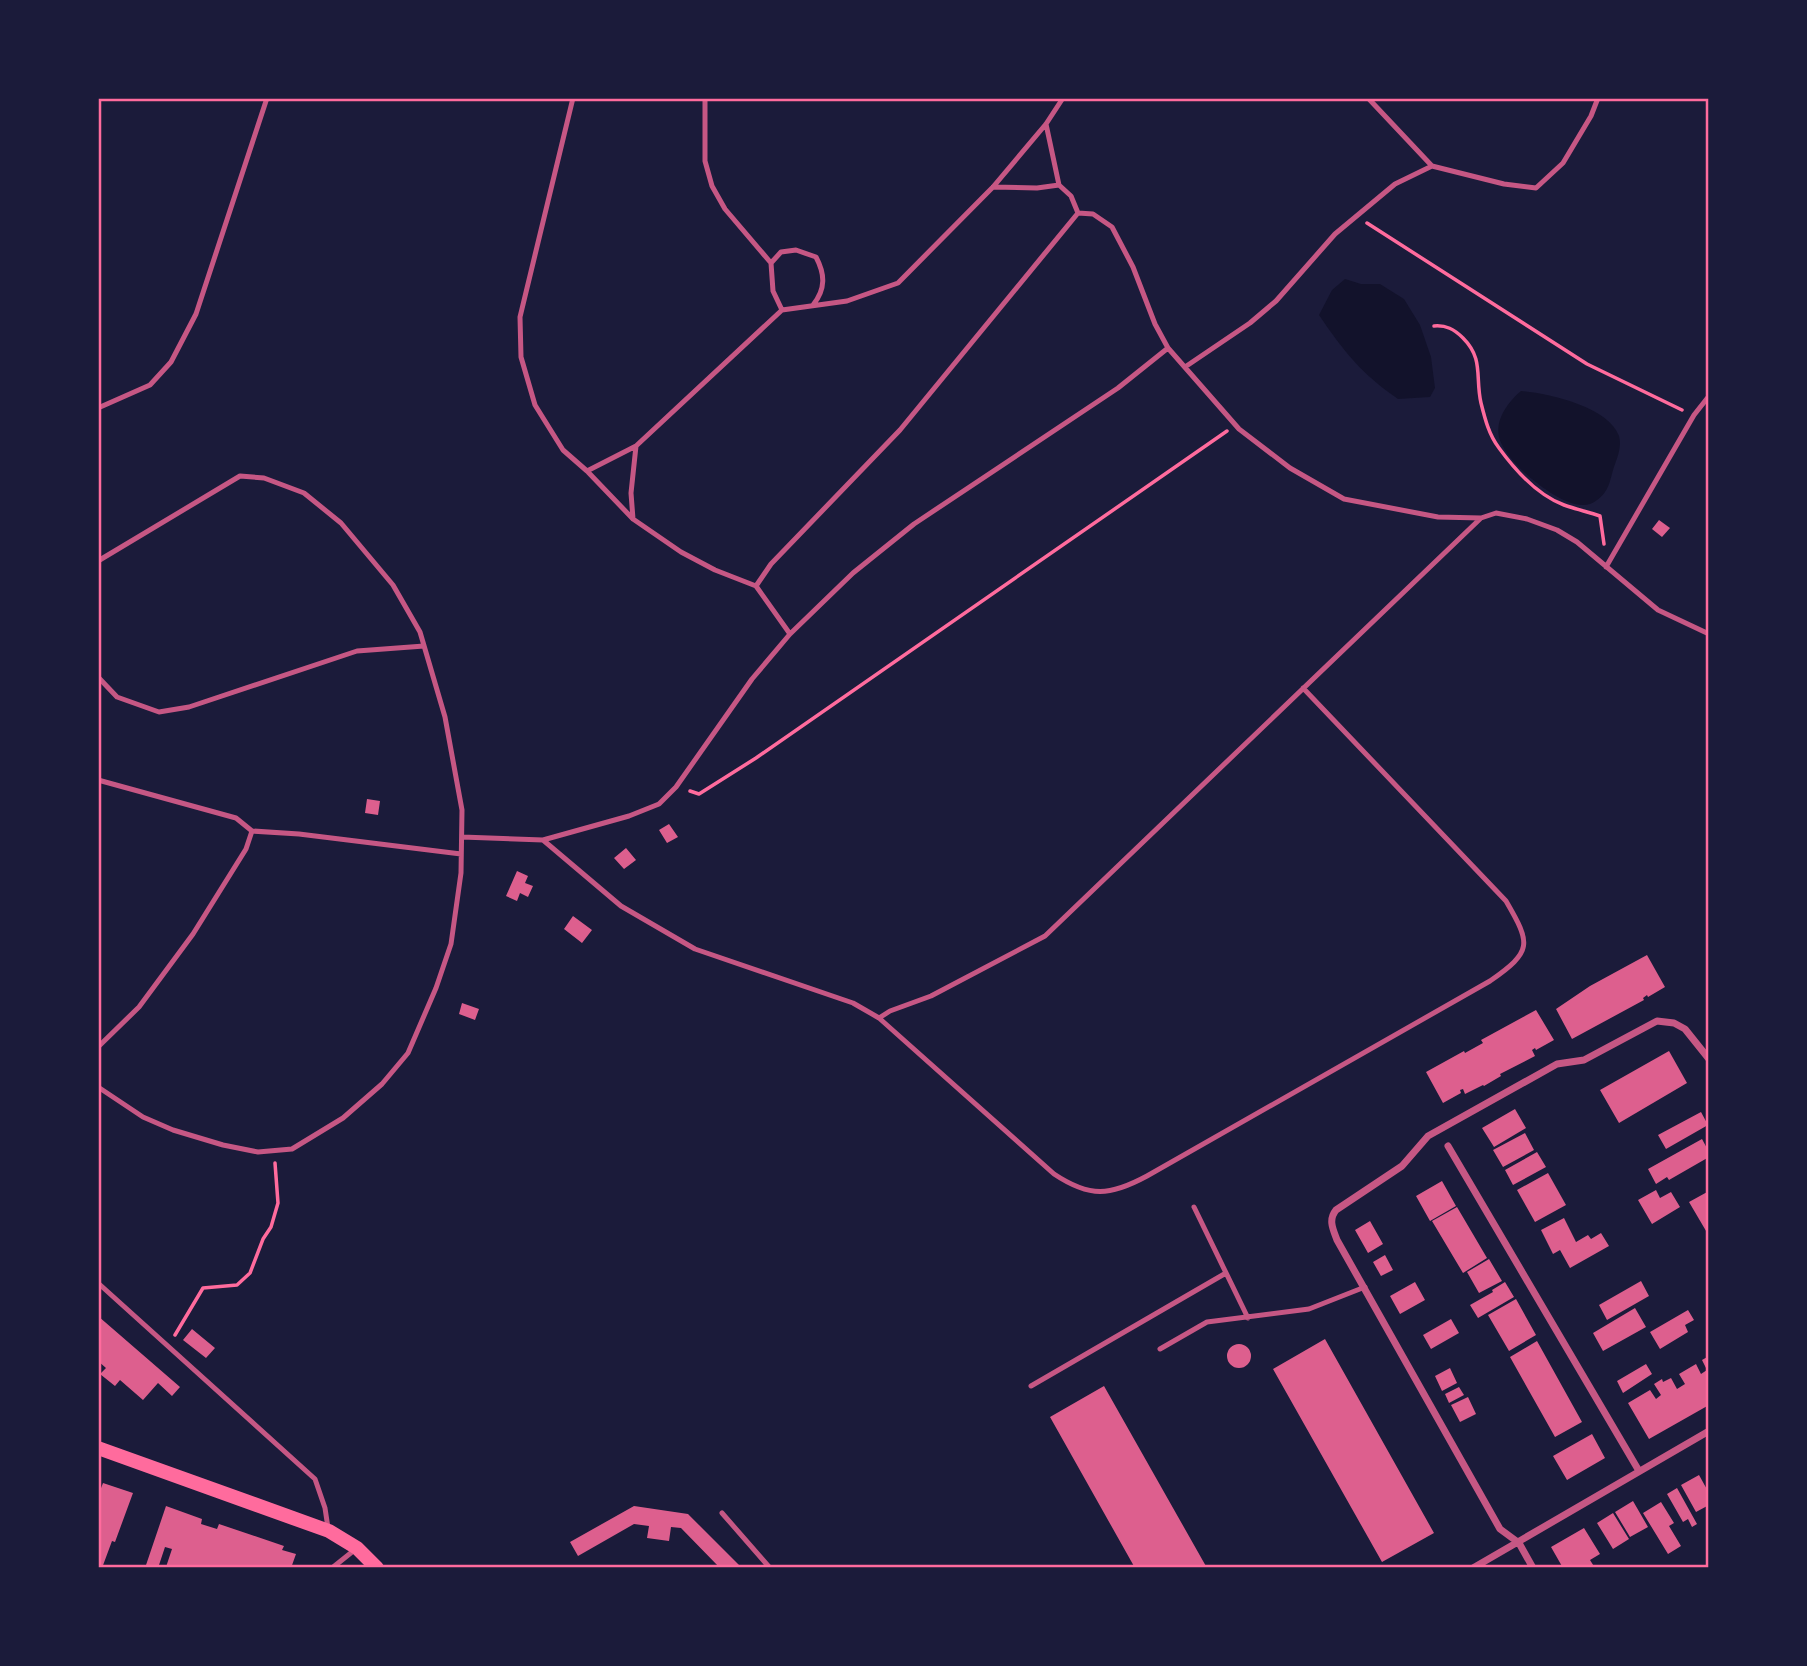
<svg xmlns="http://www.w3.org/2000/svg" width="1807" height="1666" font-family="'Alegreya Sans',sans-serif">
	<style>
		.water { fill: #12122b }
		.building { fill: #dd5f8e }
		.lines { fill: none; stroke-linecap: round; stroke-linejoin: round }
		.path { stroke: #ff6b9d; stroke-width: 3.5 }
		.service { stroke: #c65784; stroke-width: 5 }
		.minor { stroke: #c65784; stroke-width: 7 }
		.secondary { stroke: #ff6b9d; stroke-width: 14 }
		.neatline { fill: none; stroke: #ff6b9d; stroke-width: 2.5 }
	</style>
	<rect width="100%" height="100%" fill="#1b1b3a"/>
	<path class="water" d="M 1345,279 L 1361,284 L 1380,284 L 1404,299 L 1420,325 L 1431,357 L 1435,388 L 1430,397 L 1398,399 C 1362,374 1344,352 1319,315 L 1332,290 Z
		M 1521,391 C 1548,393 1609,407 1619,436 C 1622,447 1617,458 1614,467 C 1611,476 1610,485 1605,492 C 1600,499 1591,506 1582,505 C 1557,505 1504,461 1499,437 C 1495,419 1509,401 1521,391 Z"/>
	<path class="building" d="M 1659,520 L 1670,528 L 1662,537 L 1652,529 Z
		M 367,799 L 380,801 L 378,815 L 365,813 Z
		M 669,824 L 678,837 L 667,843 L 659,830 Z
		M 626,848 L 636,860 L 624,869 L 614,858 Z
		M 517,871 L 528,876 L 525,883 L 533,886 L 528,897 L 520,893 L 517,901 L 506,896 Z
		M 573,916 L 592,930 L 582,943 L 564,929 Z
		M 1647,955 L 1665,987 L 1648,997 L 1647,995 L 1643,998 L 1644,1000 L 1572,1039 L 1556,1009 L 1590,986 Z
		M 462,1003 L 479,1009 L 475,1020 L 459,1014 Z
		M 1536,1010 L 1554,1040 L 1536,1050 L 1535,1048 L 1532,1050 L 1535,1056 L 1500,1074 L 1501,1076 L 1484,1086 L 1483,1085 L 1465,1094 L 1463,1089 L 1460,1090 L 1461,1093 L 1443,1103 L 1426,1072 L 1464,1051 L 1465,1053 L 1483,1043 L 1481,1040 Z
		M 1669,1051 L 1687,1083 L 1619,1123 L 1600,1090 Z
		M 1515,1109 L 1526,1128 L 1494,1147 L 1482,1128 Z
		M 1701,1112 L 1708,1125 L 1666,1149 L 1658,1135 Z
		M 1525,1133 L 1534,1150 L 1503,1167 L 1493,1150 Z
		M 1702,1139 L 1709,1152 L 1709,1157 L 1669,1180 L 1667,1177 L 1656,1184 L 1648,1169 Z
		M 1537,1152 L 1546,1167 L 1513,1185 L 1505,1170 Z
		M 1548,1173 L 1566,1205 L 1535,1222 L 1517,1190 Z
		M 1442,1181 L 1456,1206 L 1430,1221 L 1416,1196 Z
		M 1656,1190 L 1660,1198 L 1671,1192 L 1680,1207 L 1652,1224 L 1638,1200 Z
		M 1709,1191 L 1709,1236 L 1689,1202 Z
		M 1457,1207 L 1487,1258 L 1463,1273 L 1432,1221 Z
		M 1564,1218 L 1576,1242 L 1588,1235 L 1591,1239 L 1601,1233 L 1609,1246 L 1570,1268 L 1560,1250 L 1553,1254 L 1541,1230 Z
		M 1370,1221 L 1383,1244 L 1368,1253 L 1355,1230 Z
		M 1385,1255 L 1393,1270 L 1381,1276 L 1373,1262 Z
		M 1489,1259 L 1502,1281 L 1479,1293 L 1467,1272 Z
		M 1641,1281 L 1649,1296 L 1607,1320 L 1599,1305 Z
		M 1415,1282 L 1425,1300 L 1400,1314 L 1390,1296 Z
		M 1505,1282 L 1514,1297 L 1478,1318 L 1470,1305 L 1493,1292 L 1492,1290 Z
		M 1516,1299 L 1536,1335 L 1509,1351 L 1488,1315 Z
		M 1635,1308 L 1646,1327 L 1603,1351 L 1593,1333 Z
		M 1688,1310 L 1694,1320 L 1685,1325 L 1688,1332 L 1660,1349 L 1650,1332 Z
		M 98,1316 L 180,1387 L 172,1396 L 158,1383 L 143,1400 L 120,1380 L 115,1386 L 100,1374 L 106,1368 L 98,1361 Z
		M 1451,1319 L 1459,1333 L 1431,1349 L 1423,1335 Z
		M 192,1329 L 215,1348 L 206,1358 L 183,1340 Z
		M 1325,1339 L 1434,1533 L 1382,1562 L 1273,1369 Z
		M 1537,1341 L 1582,1422 L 1555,1437 L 1510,1357 Z
		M1227 1356a12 12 0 1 1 24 0a12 12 0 1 1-24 0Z
		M 1709,1356 L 1709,1405 L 1649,1439 L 1628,1403 L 1650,1390 L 1656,1399 L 1661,1395 L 1654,1384 L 1662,1379 L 1663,1382 L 1671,1378 L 1677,1389 L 1685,1384 L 1679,1374 L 1696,1364 L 1701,1374 L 1707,1370 L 1702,1360 Z
		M 1646,1364 L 1652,1374 L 1623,1393 L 1617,1381 Z
		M 1450,1368 L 1457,1383 L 1442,1391 L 1435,1376 Z
		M 1104,1386 L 1207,1568 L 1135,1568 L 1050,1417 Z
		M 1459,1387 L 1464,1395 L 1449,1403 L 1445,1394 Z
		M 1468,1397 L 1476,1414 L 1460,1422 L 1451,1405 Z
		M 1592,1434 L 1605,1458 L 1567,1480 L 1553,1456 Z
		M 1699,1475 L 1709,1493 L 1709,1505 L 1696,1512 L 1681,1485 Z
		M 103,1483 L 133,1493 L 115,1542 L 112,1541 L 102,1568 L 98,1568 L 98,1496 Z
		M 1677,1488 L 1697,1524 L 1692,1527 L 1688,1519 L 1683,1522 L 1667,1494 Z
		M 1633,1501 L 1648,1527 L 1630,1537 L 1615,1512 Z
		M 1661,1502 L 1674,1523 L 1669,1526 L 1681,1546 L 1668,1554 L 1643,1513 Z
		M 166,1506 L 202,1519 L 201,1524 L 217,1529 L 219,1524 L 284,1546 L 282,1550 L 296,1554 L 291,1568 L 170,1568 L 166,1567 L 172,1549 L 165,1547 L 158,1568 L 145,1568 Z
		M 634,1506 L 688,1514 L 742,1568 L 720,1568 L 681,1528 L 671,1527 L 669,1541 L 647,1538 L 649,1526 L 634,1524 L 578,1556 L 570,1542 Z
		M 1613,1513 L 1629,1539 L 1613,1549 L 1597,1523 Z
		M 1584,1528 L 1600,1554 L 1590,1560 L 1595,1568 L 1563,1568 L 1551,1547 Z"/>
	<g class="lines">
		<path class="path" d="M 1367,223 L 1587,364 L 1682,410
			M 1434,326 C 1446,325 1454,329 1463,338 C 1484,359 1475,377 1481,403 C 1485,419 1489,435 1499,448 C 1515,470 1537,495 1564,505 C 1575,509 1588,512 1600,516 L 1604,544
			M 690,791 L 699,794 L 756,758 L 1227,431
			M 175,1335 L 203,1288 L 237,1285 L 250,1273 L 263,1239 L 271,1227 L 278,1203 L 275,1163"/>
		<path class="service" d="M 573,98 L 520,317 L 521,357 L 535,405 L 563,450 L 587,471 L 633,519 L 681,552 L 715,570 L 756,586 L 790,634
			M 705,98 L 705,161 L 712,186 L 725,209 L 771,263 L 773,291 L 782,310 L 847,301 L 898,283 L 993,187 L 1046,124 L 1063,98
			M 1368,98 L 1432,166
			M 993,187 L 1037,188 L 1059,185
			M 1078,213 L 1093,214 L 1112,227 L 1133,267 L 1155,324 L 1168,348 L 1239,429 L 1290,468 L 1344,499 L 1438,517 L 1481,518
			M 771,263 L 781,252 L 796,250 L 816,257 C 825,274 826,289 813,305
			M 1185,367 L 1250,323 L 1276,301 L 1335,234 L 1395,184 L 1432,166 L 1504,184 L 1536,188 L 1563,163 L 1591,116 L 1598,98
			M 98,408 L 150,385 L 171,362 L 196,314 L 267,98
			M 587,471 L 636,446 L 782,310
			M 633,519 L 631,493 L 636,446
			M 98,561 L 240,476 L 264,478 L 304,493 L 341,523 L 393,585 L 420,632 L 445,717 L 462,810 L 461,873 L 451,944 L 436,988 L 408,1053 L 382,1084 L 343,1118 L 292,1149 L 258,1152 L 223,1145 L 173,1130 L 143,1117 L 98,1087
			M 1606,567 L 1694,415 L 1709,396
			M 756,586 L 771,564 L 900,430 L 1078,213 L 1071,196 L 1059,185 L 1046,124
			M 98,677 L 117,697 L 159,712 L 189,707 L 357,651 L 424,646
			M 98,780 L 236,818 L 252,831 L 246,849 L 193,934 L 139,1007 L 98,1047
			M 252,831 L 299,834 L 461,854
			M 462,837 L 543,840 L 621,906 L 695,949 L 853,1003 L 879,1018 L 1054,1174 C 1090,1198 1110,1196 1147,1176 L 1490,981 C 1533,951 1531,944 1506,901 L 1303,688
			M 543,840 L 629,816 L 659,804 L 676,787 L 752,679 L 790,634 L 853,573 L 914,524 L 1118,388 L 1168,348
			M 879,1018 L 890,1011 L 931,996 L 1045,936 L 1481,518 L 1496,513 L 1527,519 L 1557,530 L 1577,542 L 1658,610 L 1709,634
			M 1194,1207 L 1248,1318
			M 98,1283 L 315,1479 L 325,1508 L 328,1528
			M 1160,1349 L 1207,1322 L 1309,1309 L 1365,1287
			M 1031,1386 L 1226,1273
			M 722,1513 L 770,1568
			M 332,1568 L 357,1548"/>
		<path class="minor" d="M 1448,1146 L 1639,1471
			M 1473,1568 L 1709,1431
			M 1533,1568 L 1519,1543 L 1500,1529 L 1337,1240 C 1333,1229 1328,1220 1336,1210 L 1402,1166 L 1428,1136 L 1557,1064 L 1584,1060 L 1657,1021 L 1674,1023 L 1685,1029 L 1709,1059"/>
		<path class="secondary" d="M 98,1448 L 329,1531 L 357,1548 L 377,1568"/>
	</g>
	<rect width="1807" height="1666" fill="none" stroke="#1b1b3a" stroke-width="200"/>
	<rect x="100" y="100" width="1607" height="1466" class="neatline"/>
</svg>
